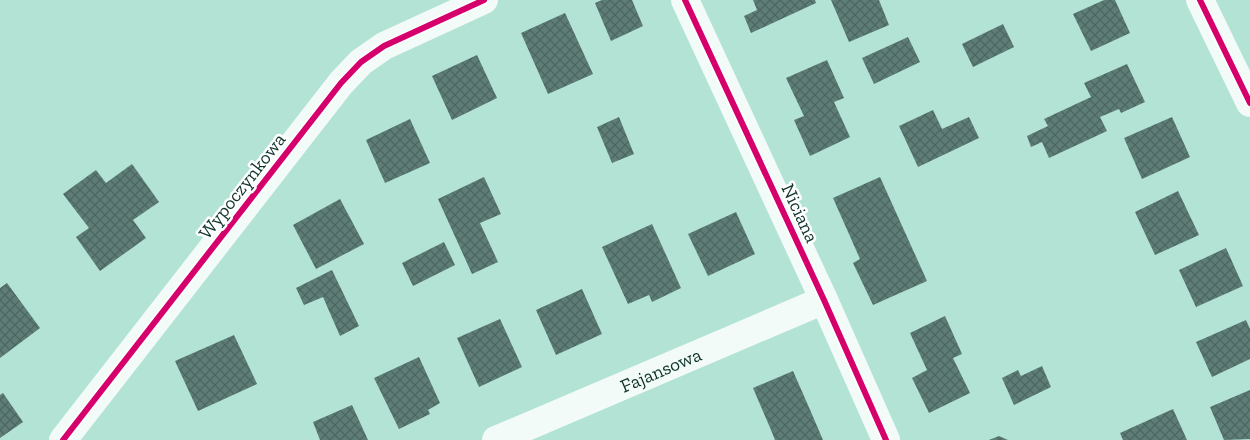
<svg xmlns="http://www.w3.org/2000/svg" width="1250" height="440" font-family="'Zilla Slab',serif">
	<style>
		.building { fill: url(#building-cross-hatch) }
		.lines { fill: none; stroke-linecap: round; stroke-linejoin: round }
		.minor { stroke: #f3fbf9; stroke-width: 28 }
		.cycleway-casing { stroke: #fff; stroke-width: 9 }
		.cycleway { stroke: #d6006c; stroke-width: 6 }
		.labels { text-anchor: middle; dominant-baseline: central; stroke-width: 5; stroke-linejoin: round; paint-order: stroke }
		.street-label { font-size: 19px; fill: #0e342a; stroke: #fff }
	</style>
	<defs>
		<pattern id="building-cross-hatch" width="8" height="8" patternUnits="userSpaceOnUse" patternTransform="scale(1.25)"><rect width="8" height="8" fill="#5e7d76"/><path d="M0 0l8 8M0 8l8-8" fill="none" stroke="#4c6761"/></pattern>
	</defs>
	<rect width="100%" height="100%" fill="#b2e3d4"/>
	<path class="building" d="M 602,0 L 632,0 L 643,26 L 611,41 L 595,3 Z
		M 753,0 L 815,0 L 816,3 L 751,33 L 744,16 L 757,10 Z
		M 831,0 L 879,0 L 889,25 L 849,42 Z
		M 1104,0 L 1115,0 L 1130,33 L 1091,51 L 1073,14 Z
		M 565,13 L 593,74 L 548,94 L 521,33 Z
		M 1003,24 L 1014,47 L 973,67 L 962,44 Z
		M 908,37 L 920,62 L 874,84 L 862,58 Z
		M 477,55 L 497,98 L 452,120 L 432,76 Z
		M 827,60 L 844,98 L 834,102 L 850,137 L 810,156 L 794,120 L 804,116 L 786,78 Z
		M 1127,64 L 1145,102 L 1121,113 L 1119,109 L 1100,117 L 1107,131 L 1049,158 L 1042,142 L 1031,147 L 1027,136 L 1048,126 L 1044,119 L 1091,97 L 1084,83 Z
		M 933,110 L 942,129 L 969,117 L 979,138 L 918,167 L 899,126 Z
		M 619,117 L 634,154 L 612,163 L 597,127 Z
		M 1172,117 L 1190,157 L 1142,179 L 1124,138 Z
		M 410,119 L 430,163 L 385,183 L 366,140 Z
		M 132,164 L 159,202 L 133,220 L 146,238 L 100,271 L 76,237 L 89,228 L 63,194 L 96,170 L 106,183 Z
		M 484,177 L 501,214 L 480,223 L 498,262 L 472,274 L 438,199 Z
		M 880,177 L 927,281 L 873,305 L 853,263 L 860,259 L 833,198 Z
		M 1178,191 L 1199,235 L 1155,255 L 1135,212 Z
		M 340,199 L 364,244 L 316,269 L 293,225 Z
		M 736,212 L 755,254 L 708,276 L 688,234 Z
		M 652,224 L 681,288 L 652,302 L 649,295 L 628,304 L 602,247 Z
		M 444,242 L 455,265 L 413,286 L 402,263 Z
		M 1226,248 L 1243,286 L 1196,307 L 1179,270 Z
		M 332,270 L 359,326 L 340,336 L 323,297 L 304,305 L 296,288 Z
		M 7,283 L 40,328 L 0,358 L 0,288 Z
		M 582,289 L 602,334 L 556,355 L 536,310 Z
		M 945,316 L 962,354 L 953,358 L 970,393 L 929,413 L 912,378 L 927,370 L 910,333 Z
		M 500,319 L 522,367 L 479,387 L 457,338 Z
		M 1246,320 L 1250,329 L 1250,359 L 1212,377 L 1196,342 Z
		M 234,335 L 257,384 L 198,411 L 175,361 Z
		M 419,357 L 440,403 L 428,410 L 430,414 L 399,429 L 374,378 Z
		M 1042,366 L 1051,387 L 1014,405 L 1002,378 L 1018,370 L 1021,376 Z
		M 793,371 L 811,412 L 823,440 L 775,440 L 771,430 L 753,388 Z
		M 1250,390 L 1250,439 L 1224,440 L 1210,407 Z
		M 3,393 L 23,422 L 0,438 L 0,395 Z
		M 352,405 L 368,440 L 320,440 L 313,422 Z
		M 1173,409 L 1187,440 L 1123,440 L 1120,433 Z
		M 999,436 L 1008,440 L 989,440 Z"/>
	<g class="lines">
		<g class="minor">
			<path d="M 685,0 L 824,300 L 886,440"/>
			<path d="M 1200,0 L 1250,103"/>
			<path d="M 63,440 L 341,83 L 361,62 L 384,46 L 484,0"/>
			<path id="s1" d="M 496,440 L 824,300"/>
		</g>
		<defs>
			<path id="cycleway" d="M 685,0 L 824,300 L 886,440
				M 1200,0 L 1250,103
				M 63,440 L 341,83 L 361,62 L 384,46 L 484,0"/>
		</defs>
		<use href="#cycleway" class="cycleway-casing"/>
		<use href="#cycleway" class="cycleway"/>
	</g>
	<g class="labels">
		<g class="street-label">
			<text transform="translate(242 186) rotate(-52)">Wypoczynkowa</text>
			<text transform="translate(800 213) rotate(65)">Niciana</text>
			<text stroke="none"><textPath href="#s1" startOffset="179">Fajansowa</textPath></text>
		</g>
	</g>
</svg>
